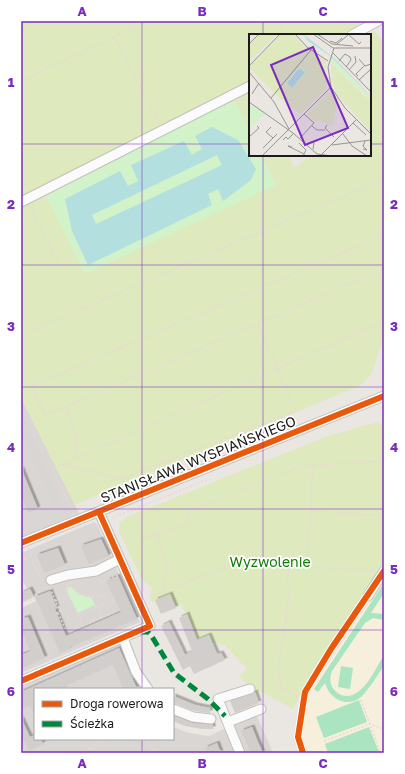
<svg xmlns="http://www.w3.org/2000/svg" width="405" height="774" font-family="'Golos Text',sans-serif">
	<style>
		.residential { fill: #d9d6d4 }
		.education { fill: #f6efdb }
		.religious { fill: #d8d6d4 }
		.grass { fill: #dee9be }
		.park { fill: #d2f2ca }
		.pitch { fill: #abe4c0 }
		.water { fill: #b3dfdf; fill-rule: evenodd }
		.building { fill: #d2cecb; filter: url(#shadow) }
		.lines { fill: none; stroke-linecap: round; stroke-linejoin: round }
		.minor-casing { stroke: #c2c1bf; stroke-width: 11 }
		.path { stroke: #ead7d8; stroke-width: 1.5; stroke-dasharray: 2 2; stroke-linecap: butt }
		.minor { stroke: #fcfbfb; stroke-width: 9 }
		.quiet { stroke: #00873e; stroke-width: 5; stroke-dasharray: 10 5; stroke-linecap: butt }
		.cycleway-casing { stroke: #fff; stroke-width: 8 }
		.cycleway { stroke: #e8590c; stroke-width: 6 }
		.grid { fill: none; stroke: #7b2cbf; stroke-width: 1; stroke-opacity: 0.55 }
		.labels { text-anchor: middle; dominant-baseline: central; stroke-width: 3.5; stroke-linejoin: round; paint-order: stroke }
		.street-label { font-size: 14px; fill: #1b1b1b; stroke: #fff }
		.park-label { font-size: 14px; fill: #127d05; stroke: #fff }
		.inset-road { fill: none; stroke: #979592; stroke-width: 1 }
		.view { fill: #7b2cbf; fill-opacity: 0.15; stroke: #7b2cbf; stroke-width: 2 }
		.inset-edge { fill: none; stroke: #1b1b1b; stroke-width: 2 }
		.neatline { fill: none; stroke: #7b2cbf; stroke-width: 1.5 }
		.grid-label { font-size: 13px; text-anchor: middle; font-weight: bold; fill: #7b2cbf }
	</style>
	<defs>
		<filter id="shadow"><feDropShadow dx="2.5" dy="-2.5" stdDeviation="0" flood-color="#0004"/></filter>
	</defs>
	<rect width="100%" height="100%" fill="#eae6e2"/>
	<path class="residential" d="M 21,398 L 79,513 L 21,538 Z
		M 94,522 L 97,524 L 140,622 L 21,673 L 21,608 L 36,601 L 30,588 L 27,589 L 21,577 L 21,553 Z
		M 124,637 L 145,679 L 154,689 L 35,689 L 35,739 L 173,739 L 173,727 L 189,733 L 209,736 L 256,714 L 273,753 L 25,753 L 21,746 L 21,688 Z"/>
	<path class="education" d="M 384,580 L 384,753 L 308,753 L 302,737 L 308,694 Z"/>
	<path class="religious" d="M 27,429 L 61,505 L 55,507 L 22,431 Z
		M 33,604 L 43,625 L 33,630 L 23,608 Z"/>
	<path class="grass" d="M 21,21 L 361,21 L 358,23 L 365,35 L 250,35 L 250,133 L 232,96 L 43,190 L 276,185 L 261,155 L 289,155 L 294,167 L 314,155 L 370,155 L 370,35 L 366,35 L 375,31 L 384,43 L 384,335 L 372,373 L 361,385 L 75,505 L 21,398 Z
		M 378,422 L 379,424 L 384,423 L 384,563 L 378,569 L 377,574 L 315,666 L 293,709 L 260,691 L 256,694 L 239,676 L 247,669 L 225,645 L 211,642 L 209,635 L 197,638 L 181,604 L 161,614 L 155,601 L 152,602 L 150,597 L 152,587 L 143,581 L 120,534 L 119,523 L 127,517 L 328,436 Z"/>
	<path class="park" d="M 232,95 L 250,133 L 250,155 L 261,155 L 276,185 L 85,274 L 43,190 Z
		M 68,587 L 71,587 L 78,594 L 92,598 L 95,605 L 78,613 L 67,591 Z"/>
	<path class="pitch" d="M 382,586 L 384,587 L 384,593 L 371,613 L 384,614 L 384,620 L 373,618 L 365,623 L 332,671 C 328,681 331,690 341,695 C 362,702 375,669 384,655 C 384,657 385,661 384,664 C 382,670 366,693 361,697 C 346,709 329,698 325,683 L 318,692 L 314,689 Z
		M 341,666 L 353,668 L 350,689 L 338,687 Z
		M 359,700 L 367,722 L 324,738 L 316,717 Z
		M 369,727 L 379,752 L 328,753 L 325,744 Z"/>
	<path class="water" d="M 212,127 L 238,140 L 256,169 L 251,180 L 223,201 L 218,189 L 208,194 L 212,205 L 88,265 L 72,231 L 65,199 L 120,171 L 128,186 L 138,181 L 131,165 L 184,141 L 192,155 L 202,149 L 195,136 ZM 217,155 L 222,165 L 96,224 L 92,215 Z"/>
	<path class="building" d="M 21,468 L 38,509 L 28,513 L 21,496 Z
		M 101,539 L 109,556 L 89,564 L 81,546 Z
		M 58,548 L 65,565 L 44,573 L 37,555 Z
		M 118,576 L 137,619 L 70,647 L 70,649 L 60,653 L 35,597 L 50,591 L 57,608 L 55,609 L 66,636 L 121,612 L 106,581 Z
		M 30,589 L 34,597 L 21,603 L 21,593 Z
		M 170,594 L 176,608 L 161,614 L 155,600 Z
		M 187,614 L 197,640 L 209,635 L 217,654 L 221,653 L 225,660 L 194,674 L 190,666 L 183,670 L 161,626 L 169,622 L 185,655 L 192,651 L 179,618 Z
		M 28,617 L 45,658 L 21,669 L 21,654 L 22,655 L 30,651 L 23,633 L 21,634 L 21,627 L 24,626 L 22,619 Z
		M 119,648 L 137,689 L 123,689 L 113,665 L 63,687 L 64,689 L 35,689 L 35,716 L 30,705 L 21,709 L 21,692 Z
		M 255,692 L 259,703 L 235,713 L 230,701 Z
		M 173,696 L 195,705 L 210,708 L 210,713 L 194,711 L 173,703 Z
		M 173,715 L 192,723 L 213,725 L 213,729 L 202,729 L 185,726 L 173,721 Z
		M 21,718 L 30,737 L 35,735 L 35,739 L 41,739 L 43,744 L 29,751 L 24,740 L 21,741 Z
		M 252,727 L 258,742 L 263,753 L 251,753 L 241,731 Z
		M 217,743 L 221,753 L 207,753 L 205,748 Z"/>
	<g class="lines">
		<defs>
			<path id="minor" d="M 352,35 L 378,21
				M 21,202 L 250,86
				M 21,543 L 384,396
				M 51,580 L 68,575 L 96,571 L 120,559
				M 368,596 L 384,571
				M 123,638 L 136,672 L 148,689
				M 21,681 L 150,626 L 99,512
				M 173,709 L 193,717 L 211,719
				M 228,722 L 261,709
				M 240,753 L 218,699 L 250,689"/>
		</defs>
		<use href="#minor" class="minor-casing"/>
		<path class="path" d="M 147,21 L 114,37 L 159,123
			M 279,21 L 286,35
			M 21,81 L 114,37
			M 30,207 L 60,267
			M 21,335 L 384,179
			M 65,407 L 45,415 L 32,386 L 384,235
			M 75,458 C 81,439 72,425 65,407 L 384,269
			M 62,464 L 120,479 L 296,411 L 258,324
			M 310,510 L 384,516
			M 74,514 L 52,469 L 384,321
			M 112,518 L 207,480
			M 156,535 L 167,569 L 163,591
			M 143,539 L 190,522 L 188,512 L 302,466 L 384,461
			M 28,548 L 41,581 L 44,580
			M 21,557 L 35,565
			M 290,566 L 287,581 L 289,596 L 278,670 L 281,687 L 299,698
			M 307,567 L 313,466
			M 101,582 L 118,575
			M 69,583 L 79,594 L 99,597 L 107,594
			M 67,584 L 66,592 L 78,615 L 110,601
			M 50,588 L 60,612 L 56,613
			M 150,597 L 223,567 L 248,563 L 375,571
			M 30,601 L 34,595 L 48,587
			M 55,601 L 68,596
			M 99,606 L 101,618
			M 58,613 L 66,630 L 71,631 L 113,613 L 114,610
			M 79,614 L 81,626
			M 48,632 L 42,636 L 52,659
			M 361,700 L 380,752 L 384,751
			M 145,739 L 155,753
			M 324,741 L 370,724 L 384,729
			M 89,748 L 100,753
			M 88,753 L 87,750 L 105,739"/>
		<use href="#minor" class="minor"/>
		<path class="quiet" d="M 140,632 L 148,632 L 151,635 L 174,673 L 208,699 L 225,716"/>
		<defs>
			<path id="cycleway" d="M 21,543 L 384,396
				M 21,681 L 150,626 L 99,512
				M 303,753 L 298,737 L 305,692 L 331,649 L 384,571"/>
		</defs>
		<use href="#cycleway" class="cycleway-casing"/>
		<use href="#cycleway" class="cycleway"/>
	</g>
	<path class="grid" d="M 142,21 L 142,689M 263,21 L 263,35M 21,144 L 250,144M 370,144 L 384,144M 263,155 L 263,753M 21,265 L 384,265M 21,387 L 384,387M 21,509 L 384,509M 21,630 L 384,630M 142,739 L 142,753"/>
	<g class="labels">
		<g class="street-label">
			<text transform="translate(198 459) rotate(-22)">STANISŁAWA WYSPIAŃSKIEGO</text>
		</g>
		<g class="park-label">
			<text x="270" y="561">Wyzwolenie</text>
		</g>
	</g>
	<g transform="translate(249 34)">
		<rect width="122" height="122" fill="#eae6e2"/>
		<path d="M 11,0 L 28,0 L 0,28 L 0,11 ZM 32,0 L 44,0 L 53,10 L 77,27 L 77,55 L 52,80 L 29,63 L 0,33 ZM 82,29 L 122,68 L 122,98 L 88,60 L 82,45 ZM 80,58 L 88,67 L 84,92 L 68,86 L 66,88 L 58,80 Z" fill="#dee9be"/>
		<path d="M 83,24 L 122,62 L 122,68 L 116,60 L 82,29 ZM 50,30 L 59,38 L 43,55 L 35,49 ZM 0,70 L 16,78 L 0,95 Z" fill="#d2f2ca"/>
		<path d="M 54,0 L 86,25 L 122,62 L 80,21 L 59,7 ZM 50,35 L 56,38 L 43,54 L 38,49 Z" fill="#b3dfdf"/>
		<path class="inset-road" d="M 46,0 L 58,13 L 79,27M 64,0 L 84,14 L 122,14M 68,0 L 83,10 L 104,12M 99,0 L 110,10 L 112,8M 81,7 L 87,9 L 93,4M 0,10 L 10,0M 88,10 L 99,1M 85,14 L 79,33 L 82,53 L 96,74 L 122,100M 84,19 L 122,58M 110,25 L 116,32 L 122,30M 90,27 L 96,20 L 101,23 L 102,26 L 97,33M 0,32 L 31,0M 100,36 L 107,28 L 106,22M 0,38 L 25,68 L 40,95M 109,42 L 107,40 L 115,32M 110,46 L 122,35M 3,60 L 10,49M 22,64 L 62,16M 0,68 L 44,99 L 68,120 L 83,122M 104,89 L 117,101M 78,91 L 76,94 L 85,103M 63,92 L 68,96 L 76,96M 22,93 L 17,98 L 24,104M 94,100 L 103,112 L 118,122M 0,103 L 10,94 L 8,92M 51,104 L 65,89 L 55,80M 34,106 L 37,103 L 39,105 L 45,99M 50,109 L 57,116 L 55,120M 59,110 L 62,108 L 65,109 L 64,115M 83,111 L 122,106M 43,113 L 39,112 L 55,120 L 55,122M 14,114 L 28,100M 114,115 L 118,116 L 114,112 L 116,107M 72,121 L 107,86M 13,122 L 82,53"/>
		<path class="view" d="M 64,13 L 99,94 L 56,111 L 22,31 Z"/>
		<rect width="122" height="122" class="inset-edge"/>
	</g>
	<rect width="405" height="774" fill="none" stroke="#ffffff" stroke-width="44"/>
	<rect x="34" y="688" width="140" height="52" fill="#ffffff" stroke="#a4a4a4"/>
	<rect x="42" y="701" width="20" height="6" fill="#e8590c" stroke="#a4a4a4"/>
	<text x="70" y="708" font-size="12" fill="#1b1b1b">Droga rowerowa</text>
	<rect x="42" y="721" width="20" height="6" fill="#00873e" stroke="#a4a4a4"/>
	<text x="70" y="728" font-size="12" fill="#1b1b1b">Ścieżka</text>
	<rect x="22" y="22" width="361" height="730" class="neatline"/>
	<g class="grid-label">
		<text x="82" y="16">A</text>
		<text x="202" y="16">B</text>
		<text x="323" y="16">C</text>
		<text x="11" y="87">1</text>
		<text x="394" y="87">1</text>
		<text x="11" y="209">2</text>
		<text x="394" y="209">2</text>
		<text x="11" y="331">3</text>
		<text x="394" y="331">3</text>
		<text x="11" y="452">4</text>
		<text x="394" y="452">4</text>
		<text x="11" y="574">5</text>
		<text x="394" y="574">5</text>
		<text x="11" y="696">6</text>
		<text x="394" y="696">6</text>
		<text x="82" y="768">A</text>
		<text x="202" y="768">B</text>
		<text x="323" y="768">C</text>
	</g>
</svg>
